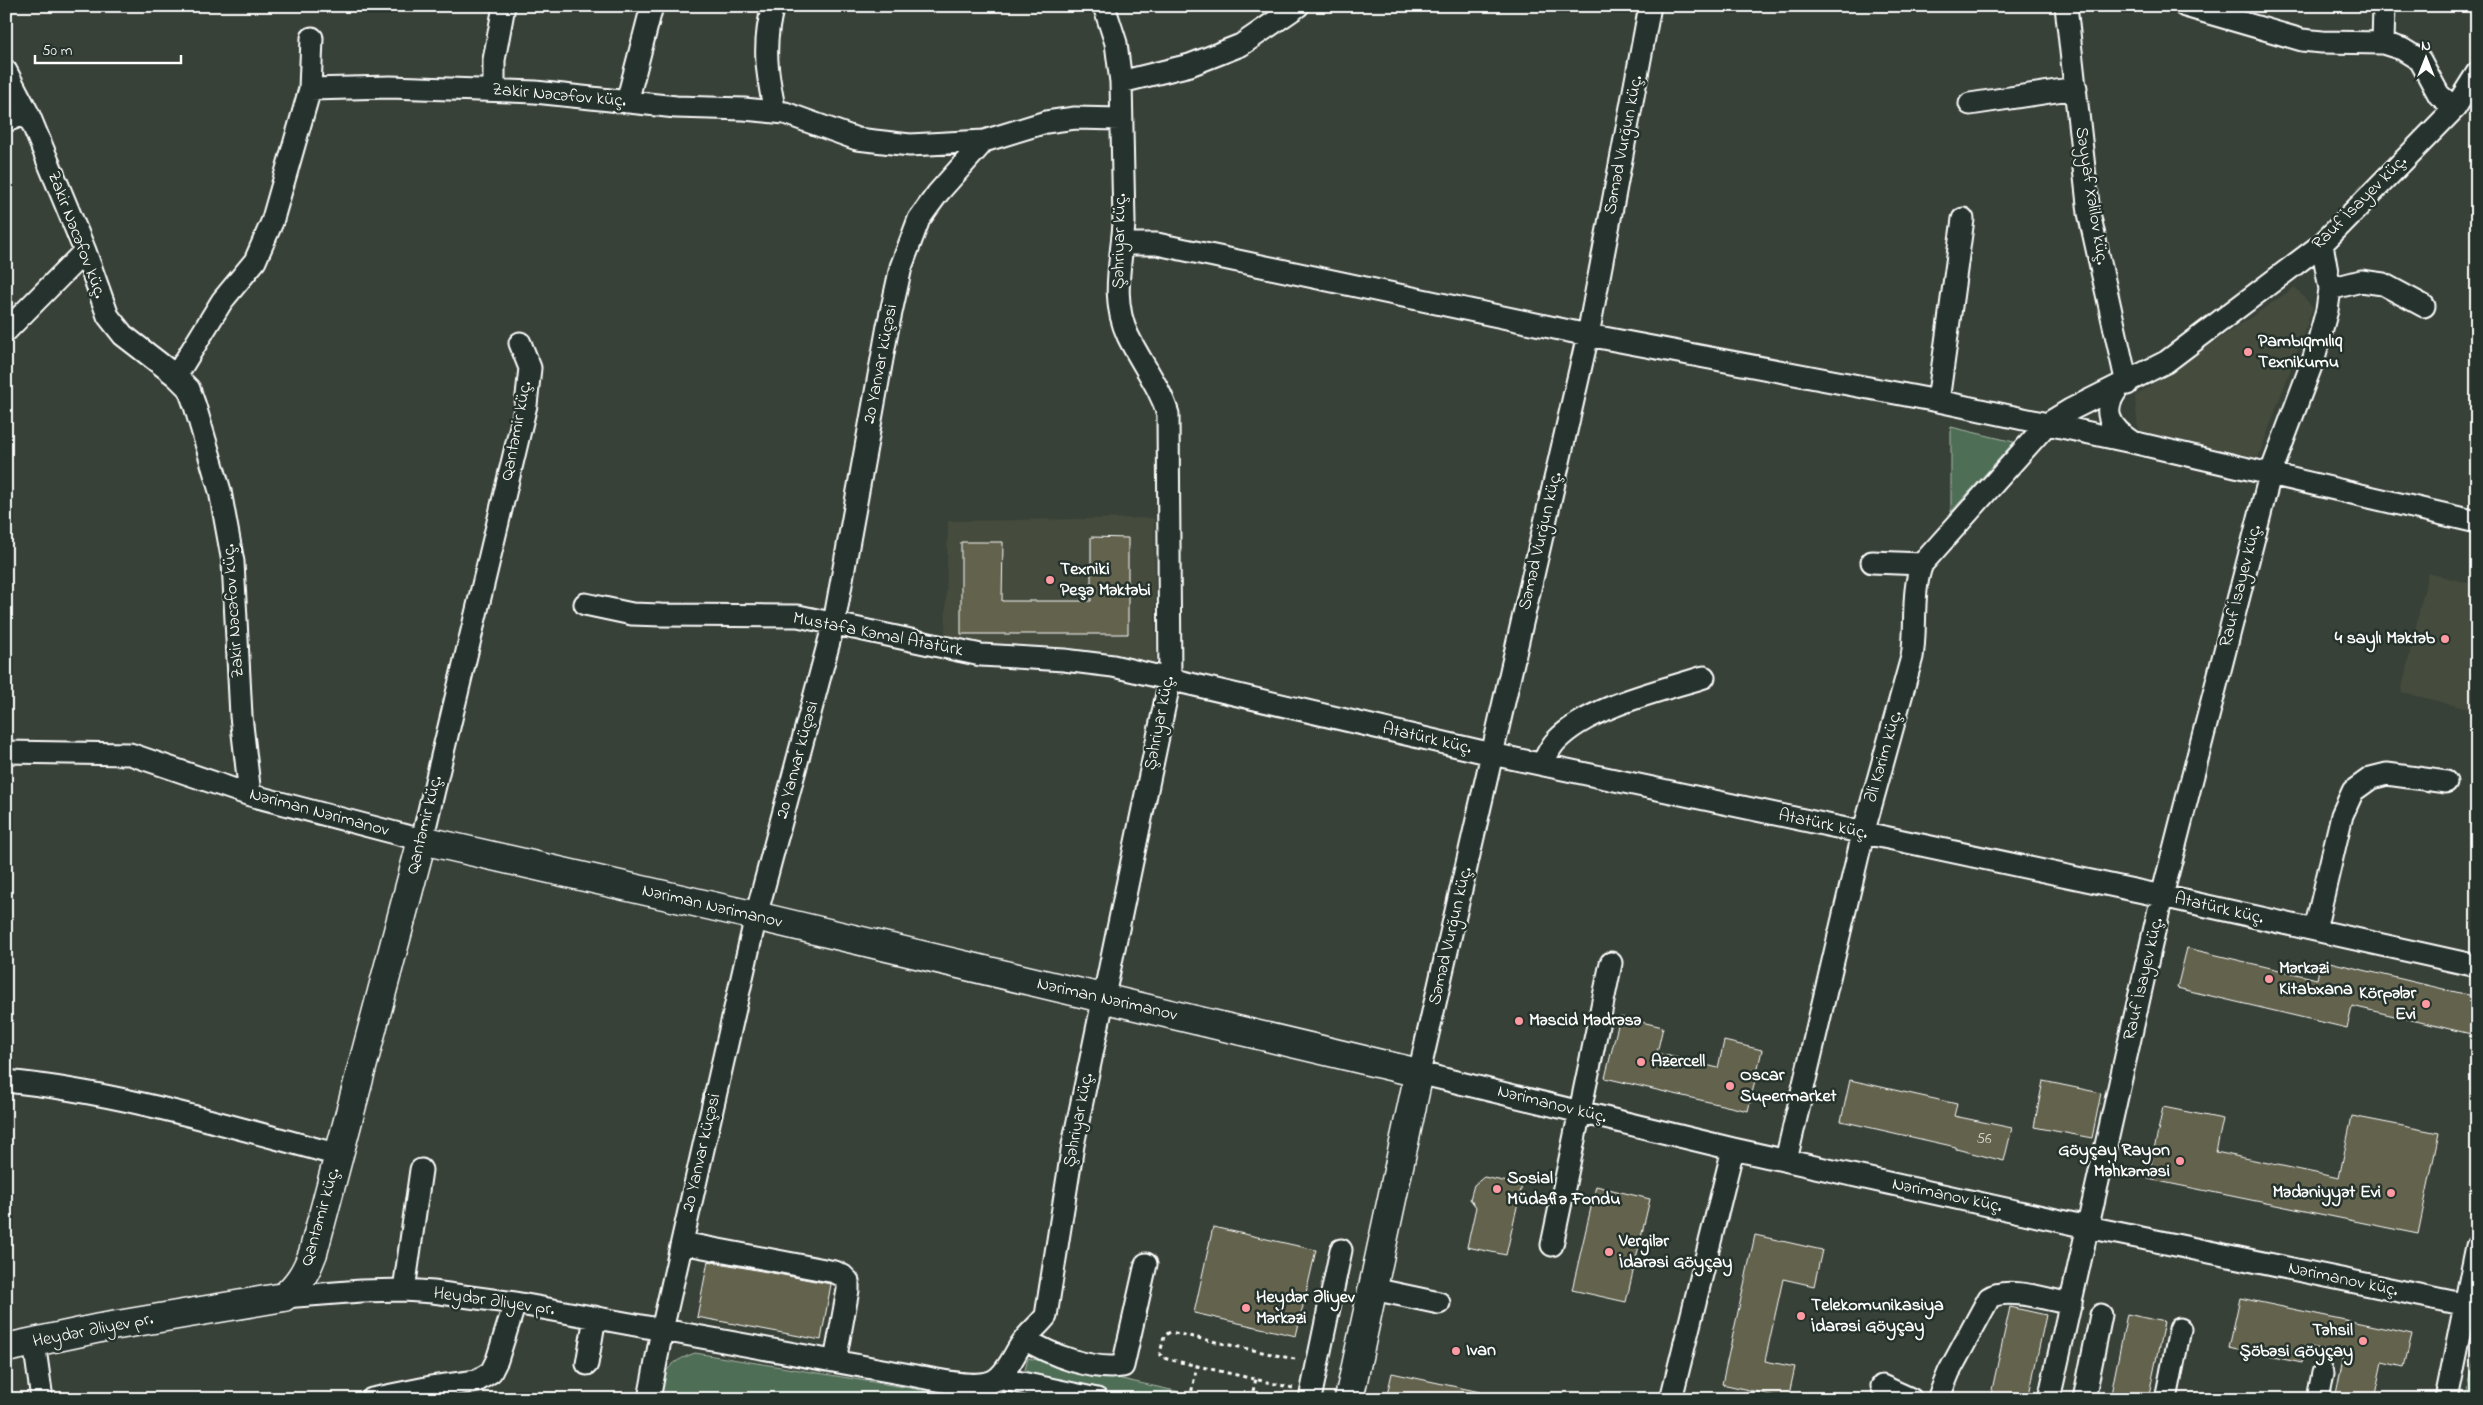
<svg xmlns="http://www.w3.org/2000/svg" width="2483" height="1405" font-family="'Indie Flower',sans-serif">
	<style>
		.built { fill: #454b3e }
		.green { fill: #506e56; stroke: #a8b6aa }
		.building { fill: #63624d; stroke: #fff }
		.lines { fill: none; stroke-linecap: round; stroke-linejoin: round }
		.minor-casing { stroke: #fff; stroke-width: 25 }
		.major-casing { stroke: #fff; stroke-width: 31 }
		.path { stroke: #fff; stroke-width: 3; stroke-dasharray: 4 4; stroke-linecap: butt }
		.minor { stroke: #26332d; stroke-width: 21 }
		.major { stroke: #26332d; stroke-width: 28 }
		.poi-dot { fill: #ff9aa2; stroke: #26332d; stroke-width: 2 }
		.labels { text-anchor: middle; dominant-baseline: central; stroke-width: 5; stroke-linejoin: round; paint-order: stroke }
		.number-label { font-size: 15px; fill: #d8d8d2 }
		.street-label { font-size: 18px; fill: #fff; stroke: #26332d }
		.poi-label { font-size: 18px; font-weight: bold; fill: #fff; stroke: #26332d; text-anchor: start }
	</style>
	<rect width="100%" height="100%" fill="#384137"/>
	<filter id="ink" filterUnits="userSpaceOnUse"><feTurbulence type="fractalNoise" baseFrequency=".02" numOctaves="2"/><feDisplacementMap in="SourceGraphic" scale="10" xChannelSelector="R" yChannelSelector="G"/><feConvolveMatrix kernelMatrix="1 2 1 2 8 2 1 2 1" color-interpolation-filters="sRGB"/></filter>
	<g filter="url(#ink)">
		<path class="built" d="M 2295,287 L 2313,308 L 2258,458 L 2138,430 L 2135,396 Z
			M 1154,518 L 1156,663 L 945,639 L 948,521 Z
			M 2428,573 L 2477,585 L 2477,711 L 2401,692 Z"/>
		<path class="green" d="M 1951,427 L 2014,442 L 1951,512 Z
			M 2477,1348 L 2477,1399 L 2464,1399 Z
			M 695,1353 L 977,1399 L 658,1399 C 664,1370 667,1363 695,1353 Z
			M 1028,1358 L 1211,1399 L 1018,1399 Z"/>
		<path class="building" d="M 1091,537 L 1128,538 L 1128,634 L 961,634 L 961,542 L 1003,542 L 1002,601 L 1091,601 Z
			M 2187,948 L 2317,979 L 2321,960 L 2477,997 L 2477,1009 L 2471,1034 L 2352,1006 L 2347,1028 L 2177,988 Z
			M 1620,1017 L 1663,1027 L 1657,1053 L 1718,1068 L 1724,1041 L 1762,1050 L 1748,1111 L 1605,1078 Z
			M 1850,1080 L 1957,1104 L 1954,1116 L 2012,1128 L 2004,1161 L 1956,1149 L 1956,1147 L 1841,1121 Z
			M 2043,1081 L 2101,1093 L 2092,1138 L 2034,1127 Z
			M 2163,1107 L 2223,1119 L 2216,1152 L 2339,1178 L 2352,1116 L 2439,1133 L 2418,1234 L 2148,1179 Z
			M 1484,1177 L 1522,1185 L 1506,1255 L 1467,1247 L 1476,1207 L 1470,1199 L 1474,1185 Z
			M 1596,1186 L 1650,1199 L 1626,1302 L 1572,1290 Z
			M 1213,1227 L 1316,1250 L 1296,1336 L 1194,1313 Z
			M 1755,1235 L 1822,1250 L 1814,1286 L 1783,1279 L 1765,1361 L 1795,1367 L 1788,1399 L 1722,1384 Z
			M 708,1261 L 831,1284 L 821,1340 L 697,1317 Z
			M 2240,1298 L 2412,1334 L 2404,1367 L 2382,1362 L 2374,1399 L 2335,1399 L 2344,1354 L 2305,1346 L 2302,1363 L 2229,1348 Z
			M 2010,1307 L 2046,1315 L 2028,1399 L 1990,1399 Z
			M 2127,1314 L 2164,1322 L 2148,1399 L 2110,1399 Z
			M 1392,1373 L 1480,1392 L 1479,1399 L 1386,1399 Z"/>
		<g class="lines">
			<defs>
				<path id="minor" d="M 773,6 C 762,45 767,74 775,112
					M 1650,6 L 1588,335 L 1419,1073 L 1733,1149 L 2088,1227 L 2477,1307
					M 2066,6 L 2089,213 L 2127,384
					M 2185,6 L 2302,40 L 2322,42 L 2383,43 L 2402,49 L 2420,60 L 2439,95 L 2455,108
					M 2383,43 L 2384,6
					M 6,71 L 28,113 L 85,251 L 108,316 L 123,335 L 176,376 L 189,389 L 195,406 L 220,491 L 233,562 L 241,716 L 250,795
					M 1121,82 L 1190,65 L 1241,45 L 1298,6
					M 310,89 L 312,38
					M 494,90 L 494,60 L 504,6
					M 627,102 L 652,6
					M 1970,104 L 2076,88
					M 6,121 L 28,113
					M 1123,244 L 1157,244 L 1588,335 L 1938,401 L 2132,442 L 2477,522
					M 2330,289 L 2361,281 L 2383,284 L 2424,306
					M 6,331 L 85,251
					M 176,376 L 222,301 L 255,261 L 272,222 L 310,89 L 390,87 L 535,92 L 676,107 L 744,109 L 785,113 L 857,139 L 910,145 L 984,141 L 1046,122 L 1075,118 L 1120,119
					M 2119,387 C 2100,410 2109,427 2132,442
					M 1938,401 L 1963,219
					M 1872,562 L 1922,564
					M 585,604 L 632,614 L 661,615 L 798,616 L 981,655 L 1064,660 L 1113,666 L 1492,754 L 2162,896 L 2477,966
					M 6,752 L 130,754 L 250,795 L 422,840 L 526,405 L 530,368 L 520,343
					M 1542,764 C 1546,757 1550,747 1556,741 C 1588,707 1660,691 1704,677
					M 2315,930 L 2342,815 L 2353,791 L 2371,778 L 2387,774 L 2446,782
					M 6,1081 C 119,1092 229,1126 339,1155
					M 1786,1160 L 1863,834 L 1912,657 C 1917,627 1911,592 1922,564 L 2047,424 L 2070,410 L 2166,362 L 2322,244 L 2455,108 L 2477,73
					M 682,1243 L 835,1272 L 843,1276 L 848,1281 L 848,1290 L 835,1361
					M 1552,1245 L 1611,963
					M 1373,1289 L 1439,1303
					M 404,1290 L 421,1170
					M 284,1297 L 361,1291 L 404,1290 L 433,1292 L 515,1303 L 921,1377 C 941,1380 984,1392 999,1377 C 1011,1366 1015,1351 1025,1339 C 1031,1331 1039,1325 1046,1316 L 1073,1145 L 1170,679 L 1168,414 C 1159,385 1141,363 1128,336 C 1110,298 1122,261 1124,222 L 1121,82 L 1116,43 L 1104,6
					M 1025,1339 C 1050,1355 1093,1371 1123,1366 L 1146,1264
					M 34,1342 L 42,1399
					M 587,1364 L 595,1317
					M 998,1378 L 1097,1399
					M 1882,1386 L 1911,1399
					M 372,1399 L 431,1387 L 477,1381 L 491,1372 L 497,1360 L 515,1303
					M 649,1399 L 662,1330 L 756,916 L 834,623 L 888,326 L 901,267 L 919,219 L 938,193 L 984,141
					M 1310,1399 L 1341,1250
					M 1671,1399 L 1733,1149
					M 1938,1399 L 1949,1372 L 1989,1298 C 2006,1286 2050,1300 2071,1304
					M 2049,1399 L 2162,896 L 2270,475 L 2314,358 L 2327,310 L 2330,289 L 2322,244
					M 2084,1399 L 2101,1315
					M 2166,1399 L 2180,1329
					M 2318,1399 L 2323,1373
					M 2446,1399 L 2477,1246"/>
				<path id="major" d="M 6,1348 L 100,1328 L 284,1297 C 299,1284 306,1272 313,1253 L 422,840 L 756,916 L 1419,1073 L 1349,1399"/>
			</defs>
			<use href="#minor" class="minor-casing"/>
			<use href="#major" class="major-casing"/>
			<path class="path" d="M 1293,1388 L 1163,1358 L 1160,1354 L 1164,1336 L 1170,1332 L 1299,1360
				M 670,1394 L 694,1399
				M 1190,1399 L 1197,1366
				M 1251,1399 L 1256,1379"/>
			<use href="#minor" class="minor"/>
			<use href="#major" class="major"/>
		</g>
	</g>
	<g class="poi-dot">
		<circle cx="2248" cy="352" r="5"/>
		<circle cx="1050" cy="580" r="5"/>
		<circle cx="2445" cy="639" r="5"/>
		<circle cx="2269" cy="979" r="5"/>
		<circle cx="2426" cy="1004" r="5"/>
		<circle cx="1519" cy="1021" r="5"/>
		<circle cx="1641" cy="1062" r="5"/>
		<circle cx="1730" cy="1086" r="5"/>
		<circle cx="2180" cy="1161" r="5"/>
		<circle cx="1497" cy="1189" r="5"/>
		<circle cx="2391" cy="1193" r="5"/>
		<circle cx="1609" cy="1252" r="5"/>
		<circle cx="1246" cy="1308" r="5"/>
		<circle cx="1801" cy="1316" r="5"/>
		<circle cx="2363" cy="1341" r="5"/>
		<circle cx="1456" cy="1351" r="5"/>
	</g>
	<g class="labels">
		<g class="number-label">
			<text x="1984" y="1139">56</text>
		</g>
		<g class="street-label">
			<text transform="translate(559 96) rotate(5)">Zakir Nəcəfov küç.</text>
			<text transform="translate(1624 145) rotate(-79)">Səməd Vurğun küç.</text>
			<text transform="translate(2091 196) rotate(81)">Səyyaf Xəlilov küç.</text>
			<text transform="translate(2360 203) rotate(-45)">Rauf İsayev küç.</text>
			<text transform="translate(76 235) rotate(69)">Zakir Nəcəfov küç.</text>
			<text transform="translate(1120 241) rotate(-89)">Şəhriyar küç.</text>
			<text transform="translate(881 364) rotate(-79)">20 Yanvar küçəsi</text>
			<text transform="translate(517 431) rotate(-79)">Qantəmir küç.</text>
			<text transform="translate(1541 541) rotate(-77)">Səməd Vurğun küç.</text>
			<text transform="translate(2241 586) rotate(-76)">Rauf İsayev küç.</text>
			<text transform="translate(234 611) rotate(-94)">Zakir Nəcəfov küç.</text>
			<text transform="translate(878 635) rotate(11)">Mustafa Kəmal Atatürk</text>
			<text transform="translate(1160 723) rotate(-79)">Şəhriyar küç.</text>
			<text transform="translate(1427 739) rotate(13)">Atatürk küç.</text>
			<text transform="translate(1884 757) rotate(-74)">Əli Kərim küç.</text>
			<text transform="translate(798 760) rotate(-75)">20 Yanvar küçəsi</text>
			<text transform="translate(319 813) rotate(15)">Nəriman Nərimanov</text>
			<text transform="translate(425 825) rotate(-76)">Qantəmir küç.</text>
			<text transform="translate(1823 825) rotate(12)">Atatürk küç.</text>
			<text transform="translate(712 907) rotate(13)">Nəriman Nərimanov</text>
			<text transform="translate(2219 909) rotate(13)">Atatürk küç.</text>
			<text transform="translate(1451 936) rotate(-77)">Səməd Vurğun küç.</text>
			<text transform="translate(2144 979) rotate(-77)">Rauf İsayev küç.</text>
			<text transform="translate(1107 1000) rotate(13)">Nəriman Nərimanov</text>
			<text transform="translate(1552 1105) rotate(14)">Nərimanov küç.</text>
			<text transform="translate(1079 1120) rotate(-79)">Şəhriyar küç.</text>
			<text transform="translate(702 1153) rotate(-77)">20 Yanvar küçəsi</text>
			<text transform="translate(1947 1196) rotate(12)">Nərimanov küç.</text>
			<text transform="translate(321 1217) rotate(-74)">Qantəmir küç.</text>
			<text transform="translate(2343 1280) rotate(12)">Nərimanov küç.</text>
			<text transform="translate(494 1302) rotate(8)">Heydər Əliyev pr.</text>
			<text transform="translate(93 1331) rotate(-11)">Heydər Əliyev pr.</text>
		</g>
		<g class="poi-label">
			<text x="2258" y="342">Pambıqmılıq<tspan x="2258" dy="21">Texnikumu</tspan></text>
			<text x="1060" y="570">Texniki<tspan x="1060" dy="21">Peşə Məktəbi</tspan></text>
			<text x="2435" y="639" text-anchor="end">4 saylı Məktəb</text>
			<text x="2279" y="969">Mərkəzi<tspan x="2279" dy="21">Kitabxana</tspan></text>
			<text x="2416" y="994" text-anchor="end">Körpələr<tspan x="2416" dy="21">Evi</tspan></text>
			<text x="1529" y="1021">Məscid Mədrəsə</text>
			<text x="1651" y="1062">Azercell</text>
			<text x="1740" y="1076">Oscar<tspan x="1740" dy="21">Supermarket</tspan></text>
			<text x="2170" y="1151" text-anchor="end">Göyçay Rayon<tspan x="2170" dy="21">Məhkəməsi</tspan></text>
			<text x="1507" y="1179">Sosial<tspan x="1507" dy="21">Müdafiə Fondu</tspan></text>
			<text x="2381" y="1193" text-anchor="end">Mədəniyyət Evi</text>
			<text x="1619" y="1242">Vergilər<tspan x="1619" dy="21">İdarəsi Göyçay</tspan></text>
			<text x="1256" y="1298">Heydər Əliyev<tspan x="1256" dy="21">Mərkəzi</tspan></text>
			<text x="1811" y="1306">Telekomunikasiya<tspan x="1811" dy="21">İdarəsi Göyçay</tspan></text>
			<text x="2353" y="1331" text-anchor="end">Təhsil<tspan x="2353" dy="21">Şöbəsi Göyçay</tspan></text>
			<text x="1466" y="1351">Ivan</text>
		</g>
	</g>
	<rect width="2483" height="1405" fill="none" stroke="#26332d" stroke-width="25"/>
	<rect x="12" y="12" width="2458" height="1380" fill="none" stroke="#fff" stroke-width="2" filter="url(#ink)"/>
	<g transform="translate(2426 58)" stroke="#26332d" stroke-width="4" paint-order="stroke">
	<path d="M0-4L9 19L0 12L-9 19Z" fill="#ffffff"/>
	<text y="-8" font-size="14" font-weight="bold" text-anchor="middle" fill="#ffffff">N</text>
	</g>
	<path d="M35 55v8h146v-8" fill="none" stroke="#ffffff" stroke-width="2.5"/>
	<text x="42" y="55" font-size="15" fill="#ffffff" stroke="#26332d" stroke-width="4" paint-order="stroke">50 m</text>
</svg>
